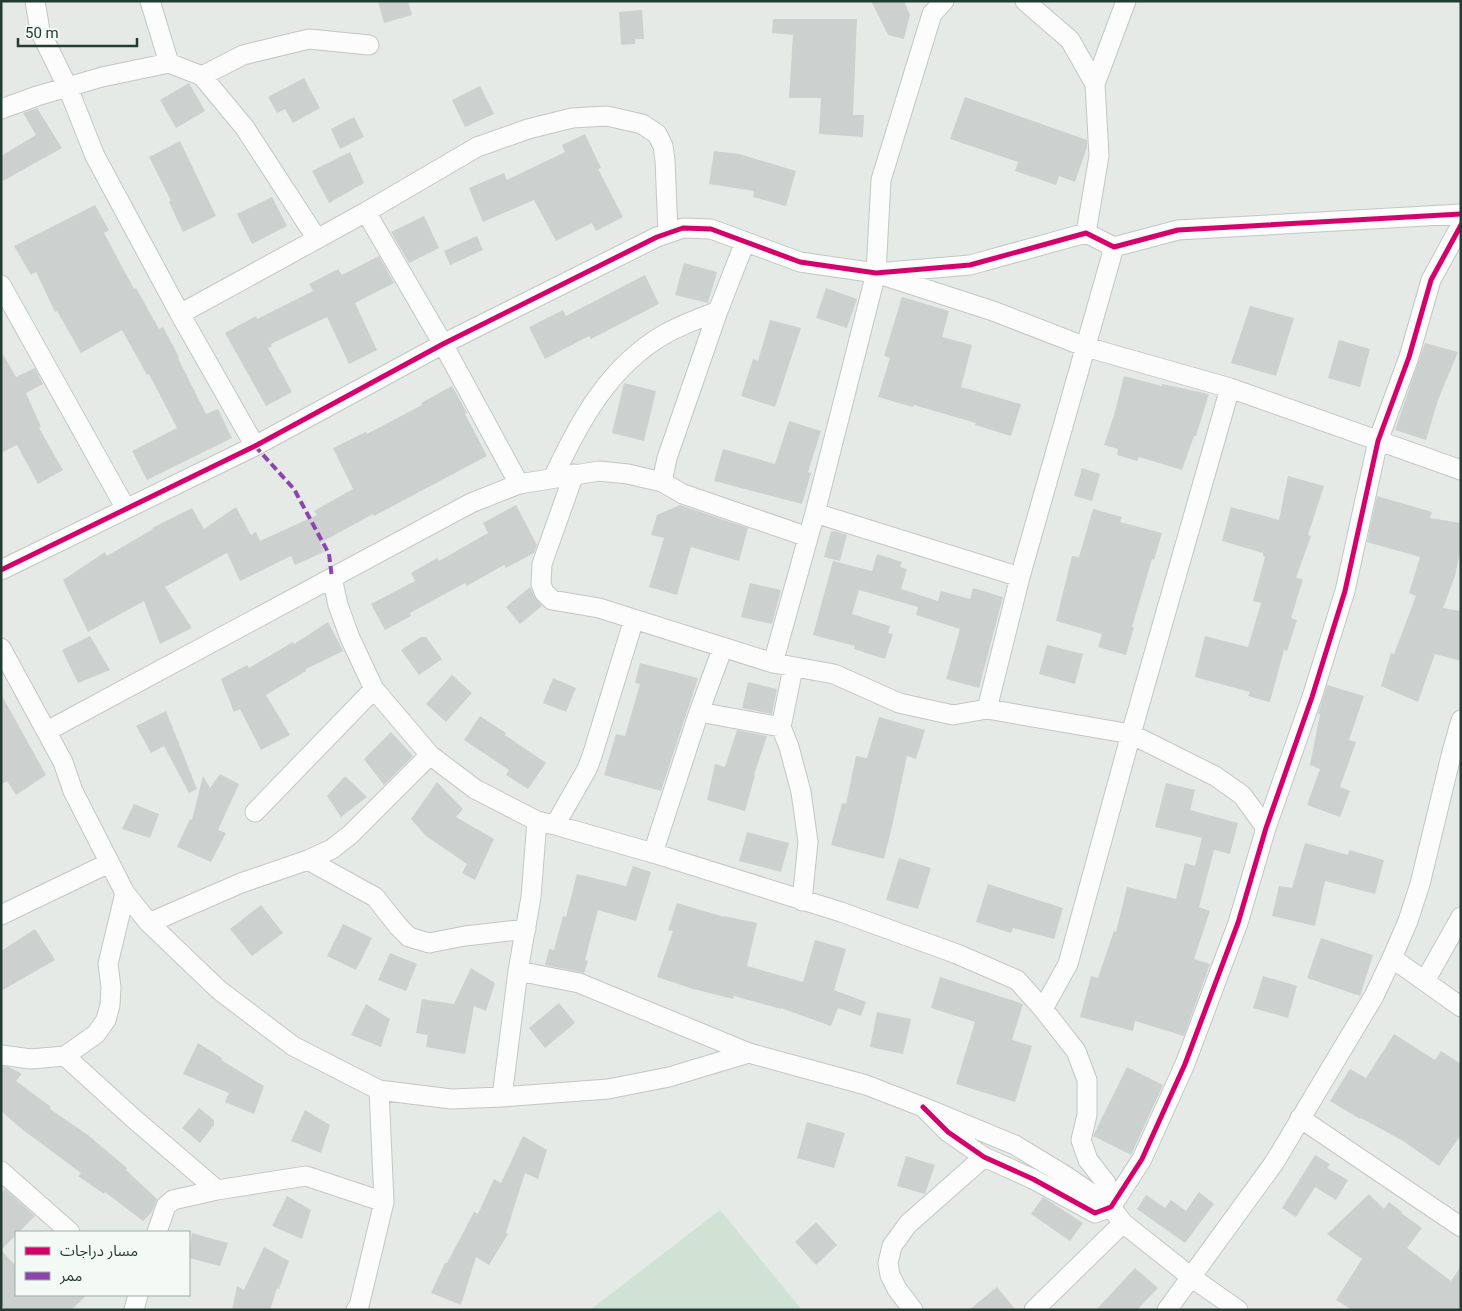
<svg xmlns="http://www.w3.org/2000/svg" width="1462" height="1311" font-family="Roboto,'Noto Sans Arabic',sans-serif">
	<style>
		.green { fill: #cfe2d3 }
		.building { fill: #ccd1cf }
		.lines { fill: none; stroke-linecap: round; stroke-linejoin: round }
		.minor-casing { stroke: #c2c7c4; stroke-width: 21 }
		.minor { stroke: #fbfcfb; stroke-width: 19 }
		.quiet { stroke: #8e44ad; stroke-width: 4; stroke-dasharray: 8 4; stroke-linecap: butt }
		.cycleway-casing { stroke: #f3f9f5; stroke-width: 8 }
		.cycleway { stroke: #d6006c; stroke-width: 5 }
	</style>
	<rect width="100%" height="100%" fill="#e5eae7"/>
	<path class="green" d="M 720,1210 L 802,1310 L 590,1310 Z"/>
	<path class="building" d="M 378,1 L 408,1 L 412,15 L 384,23 Z
		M 871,1 L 904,1 L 910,15 L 904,39 L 888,35 Z
		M 642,10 L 644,39 L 635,39 L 635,44 L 621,45 L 619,12 Z
		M 773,19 L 857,19 L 853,115 L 864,115 L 863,137 L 819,134 L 821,98 L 789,98 L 793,35 L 772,33 Z
		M 304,78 L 320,108 L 293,123 L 285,109 L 277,113 L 268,97 Z
		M 189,83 L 205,111 L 176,128 L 160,100 Z
		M 480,86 L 494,114 L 465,127 L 452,100 Z
		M 965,97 L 1087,140 L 1087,147 L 1075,182 L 1059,176 L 1056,185 L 1015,171 L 1018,162 L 950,139 Z
		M 37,108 L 62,148 L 1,182 L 1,156 L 36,135 L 23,113 Z
		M 354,117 L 364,137 L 340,149 L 331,129 Z
		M 585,134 L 601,168 L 598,169 L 623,217 L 596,231 L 592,223 L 556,241 L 534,200 L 483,222 L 469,188 L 504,173 L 507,180 L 565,152 L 562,145 Z
		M 180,141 L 216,216 L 183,232 L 169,202 L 171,201 L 149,157 Z
		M 714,151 L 739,154 L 796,171 L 786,206 L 753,197 L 754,191 L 709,184 Z
		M 350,152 L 364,183 L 329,203 L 312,171 Z
		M 272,197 L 287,226 L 252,244 L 237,214 Z
		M 95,205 L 109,230 L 104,233 L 134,289 L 136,288 L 159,329 L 163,327 L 179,357 L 178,358 L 206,414 L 218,409 L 232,438 L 147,480 L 132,451 L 177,428 L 149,374 L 147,375 L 122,330 L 81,353 L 57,311 L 55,312 L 36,272 L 31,275 L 14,246 Z
		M 424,216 L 439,248 L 409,263 L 391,232 Z
		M 477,236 L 483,250 L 450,265 L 444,251 Z
		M 379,256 L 394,283 L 355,303 L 377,350 L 349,364 L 327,317 L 271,344 L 272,346 L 268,348 L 292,392 L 266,406 L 225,333 L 256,316 L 257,319 L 313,291 L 309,284 L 338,269 L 342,275 Z
		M 684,263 L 717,272 L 708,303 L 675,295 Z
		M 645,275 L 659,304 L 591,339 L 589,336 L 545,359 L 529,327 L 563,310 L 566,316 Z
		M 826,288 L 857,299 L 847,328 L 816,318 Z
		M 902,297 L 949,311 L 942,337 L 972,345 L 961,387 L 1021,404 L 1011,436 L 975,425 L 976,423 L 914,405 L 913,407 L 878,397 L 890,358 L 884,356 Z
		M 1250,306 L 1294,318 L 1276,376 L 1231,363 Z
		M 770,320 L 801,328 L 775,407 L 741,396 L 753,359 L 758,361 Z
		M 1339,340 L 1370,349 L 1360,387 L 1328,378 Z
		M 1425,343 L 1458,352 L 1438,400 L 1426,440 L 1395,430 Z
		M 1,351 L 16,377 L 35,368 L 43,384 L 26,393 L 41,427 L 39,428 L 63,470 L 38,484 L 17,445 L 1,453 Z
		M 1124,376 L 1162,386 L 1162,384 L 1209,394 L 1196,436 L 1194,436 L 1182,470 L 1139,457 L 1137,461 L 1117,455 L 1118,449 L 1104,445 L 1114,415 Z
		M 624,383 L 656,391 L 644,441 L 612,433 Z
		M 452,386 L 467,413 L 465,414 L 487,456 L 374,516 L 373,514 L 320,543 L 324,552 L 295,565 L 291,556 L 240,581 L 227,553 L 165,587 L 192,628 L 160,644 L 144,601 L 88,632 L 63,580 L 105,552 L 107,556 L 153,529 L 152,528 L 192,508 L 204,529 L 236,507 L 251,535 L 256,532 L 260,541 L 317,515 L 314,511 L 353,489 L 333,448 L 366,432 L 367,434 L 422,405 L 421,403 Z
		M 789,421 L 821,431 L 808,472 L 811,473 L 802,504 L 714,481 L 723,449 L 775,464 Z
		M 1082,468 L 1100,474 L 1092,501 L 1074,496 Z
		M 1288,476 L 1324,486 L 1308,535 L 1311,536 L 1296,578 L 1303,579 L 1291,618 L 1297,620 L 1287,651 L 1284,650 L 1270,702 L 1248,696 L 1250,692 L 1195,677 L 1205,636 L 1248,647 L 1261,603 L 1253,601 L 1265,557 L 1263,556 L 1263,553 L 1222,541 L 1231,507 L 1279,520 Z
		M 1377,496 L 1432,512 L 1430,518 L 1461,523 L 1461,547 L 1455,576 L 1443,608 L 1461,611 L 1461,661 L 1435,654 L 1418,702 L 1381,686 L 1391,653 L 1394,654 L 1416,596 L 1409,593 L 1420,557 L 1367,542 Z
		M 516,505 L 537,545 L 534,553 L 506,568 L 504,565 L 467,586 L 465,583 L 410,613 L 411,616 L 385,630 L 371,604 L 415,581 L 411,573 L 437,558 L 439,561 L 488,533 L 483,523 Z
		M 680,505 L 748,528 L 739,561 L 691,547 L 677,595 L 649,587 L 664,538 L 651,535 L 657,515 Z
		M 1093,509 L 1122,517 L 1120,522 L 1162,533 L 1154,560 L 1152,559 L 1132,627 L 1134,627 L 1126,655 L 1098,647 L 1102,634 L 1056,621 L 1072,556 L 1079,557 Z
		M 835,531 L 847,535 L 840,561 L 824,557 L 831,532 Z
		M 877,554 L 902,562 L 900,567 L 907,569 L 901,589 L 938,601 L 941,591 L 970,599 L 973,588 L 1003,597 L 979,688 L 946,679 L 960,629 L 916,615 L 918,607 L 859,590 L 852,614 L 890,626 L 888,633 L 893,634 L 885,659 L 854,649 L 855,646 L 813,635 L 833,561 L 872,571 Z
		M 750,583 L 781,590 L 772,624 L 741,617 Z
		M 530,587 L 534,596 L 542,606 L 520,624 L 506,607 Z
		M 328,622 L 343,651 L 306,669 L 306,671 L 266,695 L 290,735 L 261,750 L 240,709 L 234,712 L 221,679 L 247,665 L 249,668 L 293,642 L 294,644 Z
		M 90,636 L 110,670 L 78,683 L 62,650 Z
		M 421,637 L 426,637 L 442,659 L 419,675 L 401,650 Z
		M 1047,645 L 1083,654 L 1075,684 L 1039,674 Z
		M 640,663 L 698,678 L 661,791 L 604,775 L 616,734 L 625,736 L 640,684 L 635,683 Z
		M 452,675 L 472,693 L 446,722 L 426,704 Z
		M 553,678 L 576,688 L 566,712 L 543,703 Z
		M 748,682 L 777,689 L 772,714 L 742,708 Z
		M 1327,685 L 1364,696 L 1349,740 L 1356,742 L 1340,787 L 1350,791 L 1340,817 L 1307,805 L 1320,769 L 1310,765 L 1320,714 L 1318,714 Z
		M 1,694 L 46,775 L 16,795 L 7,781 L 1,785 Z
		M 166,711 L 197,789 L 189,793 L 164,746 L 151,753 L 136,726 Z
		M 480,716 L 506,733 L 505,735 L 546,763 L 528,789 L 506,775 L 509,770 L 464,740 Z
		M 879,717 L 925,730 L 916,759 L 907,756 L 893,822 L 884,859 L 831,845 L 842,803 L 846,804 L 856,756 L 867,758 Z
		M 737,730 L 767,736 L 754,775 L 755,775 L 745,811 L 707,800 L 715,764 L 725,767 Z
		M 391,732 L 413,756 L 384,785 L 364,759 Z
		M 220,774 L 239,784 L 218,830 L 226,833 L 211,862 L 177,847 L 190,819 L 192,820 L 203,776 L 210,788 Z
		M 345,776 L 367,797 L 341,817 L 327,796 Z
		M 437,782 L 463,809 L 456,817 L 494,839 L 475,880 L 462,873 L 467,864 L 426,836 L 411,819 Z
		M 1166,783 L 1195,790 L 1190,810 L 1238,823 L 1230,854 L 1214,850 L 1199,907 L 1210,911 L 1194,959 L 1210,964 L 1184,1036 L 1135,1021 L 1133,1031 L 1080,1017 L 1091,976 L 1098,978 L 1114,931 L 1116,932 L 1127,887 L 1176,899 L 1185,863 L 1195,866 L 1202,838 L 1155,827 Z
		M 134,804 L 159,814 L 150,838 L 122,829 Z
		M 747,832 L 789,843 L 781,872 L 739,861 Z
		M 1305,843 L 1348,855 L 1349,850 L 1384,860 L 1375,894 L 1325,881 L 1315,926 L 1272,916 L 1279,886 L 1292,888 Z
		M 899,858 L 931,868 L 918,909 L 886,900 Z
		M 633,866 L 651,872 L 636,921 L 598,910 L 585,960 L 588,961 L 584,973 L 545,965 L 549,949 L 554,950 L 563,916 L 566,917 L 577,874 L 626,886 Z
		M 988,884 L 1063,908 L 1054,939 L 1013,928 L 1011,933 L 976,922 Z
		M 677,903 L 724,917 L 724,916 L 757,923 L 747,966 L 803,982 L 815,940 L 846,949 L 834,990 L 866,1002 L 861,1016 L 838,1008 L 831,1026 L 781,1008 L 781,1009 L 734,996 L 733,999 L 693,989 L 657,977 L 673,931 L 668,930 Z
		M 261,905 L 283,933 L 252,956 L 230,929 Z
		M 343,924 L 372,938 L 356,970 L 327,956 Z
		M 35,929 L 55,960 L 1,991 L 1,951 Z
		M 1321,938 L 1373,955 L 1360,996 L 1307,978 Z
		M 390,953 L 417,964 L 406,991 L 378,980 Z
		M 471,968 L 495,983 L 486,1011 L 474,1006 L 465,1054 L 426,1047 L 428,1035 L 416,1033 L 422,999 L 454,1004 Z
		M 1263,976 L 1297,986 L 1288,1018 L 1253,1008 Z
		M 940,977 L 1023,1004 L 1012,1040 L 1032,1046 L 1015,1102 L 956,1084 L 975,1022 L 931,1008 Z
		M 559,1003 L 575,1023 L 545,1048 L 529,1028 Z
		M 366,1004 L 390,1019 L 381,1047 L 351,1035 Z
		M 877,1012 L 911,1019 L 903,1054 L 870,1047 Z
		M 1394,1034 L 1435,1060 L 1441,1051 L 1461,1064 L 1461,1135 L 1439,1166 L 1403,1141 L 1361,1118 L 1360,1119 L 1330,1101 L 1350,1069 L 1366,1078 Z
		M 198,1043 L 222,1058 L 221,1060 L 264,1086 L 254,1114 L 225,1102 L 229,1093 L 183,1074 Z
		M 1,1066 L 9,1067 L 22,1074 L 16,1081 L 51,1107 L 50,1109 L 88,1135 L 127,1168 L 126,1170 L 157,1199 L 152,1212 L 143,1221 L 105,1192 L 104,1194 L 78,1176 L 81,1173 L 23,1130 L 1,1111 Z
		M 1127,1067 L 1163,1085 L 1131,1155 L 1093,1136 Z
		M 199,1108 L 214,1120 L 214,1125 L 200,1143 L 182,1128 Z
		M 305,1110 L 330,1125 L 321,1153 L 291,1141 Z
		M 807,1122 L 845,1133 L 834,1168 L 797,1158 Z
		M 523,1136 L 547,1150 L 538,1179 L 525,1173 L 506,1233 L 508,1234 L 489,1265 L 476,1257 L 461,1305 L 431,1293 L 445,1263 L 447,1263 L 474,1212 L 478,1214 L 494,1179 L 501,1183 Z
		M 1315,1155 L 1330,1164 L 1327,1168 L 1348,1180 L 1336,1200 L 1315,1187 L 1296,1217 L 1282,1208 Z
		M 906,1156 L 935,1165 L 925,1194 L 897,1186 Z
		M 5,1189 L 35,1216 L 19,1232 L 16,1232 L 16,1235 L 1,1250 L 16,1266 L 16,1295 L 87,1295 L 71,1310 L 6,1310 L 1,1305 L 1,1193 Z
		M 1199,1192 L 1214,1204 L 1185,1243 L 1137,1209 L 1146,1195 L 1165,1208 L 1171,1200 L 1186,1211 Z
		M 1369,1194 L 1384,1209 L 1389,1202 L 1402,1212 L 1401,1213 L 1422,1228 L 1407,1248 L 1451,1281 L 1461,1266 L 1461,1310 L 1352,1310 L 1336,1300 L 1362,1259 L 1327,1234 Z
		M 287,1196 L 311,1210 L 302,1239 L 272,1226 Z
		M 1043,1197 L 1083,1223 L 1070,1241 L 1031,1214 Z
		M 816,1222 L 837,1245 L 816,1265 L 795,1242 Z
		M 192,1233 L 228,1243 L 220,1266 L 189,1258 Z
		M 264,1247 L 289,1261 L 279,1289 L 277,1288 L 270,1310 L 232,1310 L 237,1286 L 244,1290 Z
		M 1135,1268 L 1158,1288 L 1137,1310 L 1096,1310 Z
		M 997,1287 L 1016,1310 L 969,1310 Z"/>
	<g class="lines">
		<defs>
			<path id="minor" d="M 35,1 L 40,31 L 68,88 L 95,156 L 180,314 L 255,446
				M 150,1 L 169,63
				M 1025,1 L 1070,40 L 1095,84 L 1099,156 L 1086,233
				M 202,76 L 243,55 L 309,39 L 369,45
				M 1095,84 L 1126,1
				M 1,109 L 37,96 L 102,77 L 169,63 L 202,76 L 245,128 L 317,239
				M 366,212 L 443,344 L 519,484
				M 745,242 L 718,311 L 667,458 L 662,482 L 683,494 L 808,537
				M 885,276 L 993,311 L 1086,347 L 1230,388
				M 1,285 L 126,509
				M 180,314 L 366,212 L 477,147 L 528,129 L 572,118 L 607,116 L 642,124 L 657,134 L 663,146 L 665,160 L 668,233
				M 574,474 L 542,564 L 541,584 L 544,592 L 552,600 L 599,608 L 773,663 L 834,674 L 899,703 L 953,715 L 987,709 L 1131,734 L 1215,776 L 1242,795 L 1266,828
				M 553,478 C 579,422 609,366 665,334 C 681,325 700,318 718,311
				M 815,513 L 1020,577
				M 1,570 L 255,446 L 443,344 L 657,237 L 683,228 L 711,229 L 800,262 L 876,273 L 970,265 L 1086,233 L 1114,247 L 1178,230 L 1461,214
				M 332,578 L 338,605 L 350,638 L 374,689 L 430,755 L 475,789 L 537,821 L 555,825 L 653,853 L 841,912 L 957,954 L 1017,980 L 1043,1009 L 1076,1051 L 1087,1080 L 1087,1115 L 1081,1140 L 1088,1160 L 1106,1183 L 1111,1207 L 1123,1223 L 1191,1277 L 1238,1310
				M 1,648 L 63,762 L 73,791 L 125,893 L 149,923 L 219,990 L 293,1046 L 379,1090 L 451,1099 L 502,1097 L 608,1089 L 669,1077 L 749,1053
				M 773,663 L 815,513 L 876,273 L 881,180 L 932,14 L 944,1
				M 793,668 L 781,727 L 789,747 L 801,792 L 808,842 L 802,901
				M 987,709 L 1020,577 L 1114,247
				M 699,712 L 781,727
				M 47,731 L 471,503 L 519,484 L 599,471 L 628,474 L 662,482
				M 255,812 L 374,689
				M 555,825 L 587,769 L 592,756 L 634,619
				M 653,853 L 699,712 L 723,647
				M 308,860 L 375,897 L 398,926 L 409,937 L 429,943 L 465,936 L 526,929
				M 1,915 L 109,863
				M 149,923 L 241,883 L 308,860 L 332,849 L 351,834 L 430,755
				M 1392,958 L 1461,1007
				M 518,971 L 579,983 L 749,1053 L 866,1085 L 923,1107 L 1015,1145 L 1066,1176 L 1111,1207
				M 1425,981 L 1461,917
				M 1043,1009 L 1068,964 L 1131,734 L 1230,388 L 1461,470
				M 1,1055 L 31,1059 L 65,1056 L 96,1034 L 106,1020 L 110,1005 L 111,987 L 108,964 L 125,893
				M 65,1056 L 133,1118 L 217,1190
				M 502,1097 L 518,971 L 531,897 L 537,821
				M 923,1107 L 948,1132 L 984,1157 L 1033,1179 L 1095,1213 L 1111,1207 L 1142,1159 L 1185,1064 L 1238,923 L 1266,828 L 1312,697 L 1345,591 L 1378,441 L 1409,357 L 1431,280 L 1461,225
				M 1300,1118 L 1461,1227
				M 1,1171 L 70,1232
				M 157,1232 L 166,1206 L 173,1200 L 217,1190 L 306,1176 L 384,1202
				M 134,1310 L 138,1295
				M 356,1310 L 359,1306 L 384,1202 L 379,1090
				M 913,1310 L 897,1289 L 890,1275 L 888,1263 L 892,1246 L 908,1224 L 984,1157
				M 1034,1310 L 1123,1223
				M 1167,1310 L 1274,1163 L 1374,996 L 1392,958 L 1408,921 L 1420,884 L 1452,752 L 1461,720"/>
		</defs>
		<use href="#minor" class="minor-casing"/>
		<use href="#minor" class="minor"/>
		<path class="quiet" d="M 255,446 L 294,489 L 329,554 L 332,578"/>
		<defs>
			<path id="cycleway" d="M 1,570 L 255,446 L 443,344 L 657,237 L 683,228 L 711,229 L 800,262 L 876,273 L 970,265 L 1086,233 L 1114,247 L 1178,230 L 1461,214
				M 923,1107 L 948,1132 L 984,1157 L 1033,1179 L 1095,1213 L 1111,1207 L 1142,1159 L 1185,1064 L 1238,923 L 1266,828 L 1312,697 L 1345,591 L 1378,441 L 1409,357 L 1431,280 L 1461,225"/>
		</defs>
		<use href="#cycleway" class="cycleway-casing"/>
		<use href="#cycleway" class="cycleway"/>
	</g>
	<rect width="1462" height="1311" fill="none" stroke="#233c33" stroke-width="5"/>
	<rect x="15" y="1231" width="175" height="65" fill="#f3f9f5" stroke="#a0ada7"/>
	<rect x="25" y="1247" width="25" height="8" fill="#d6006c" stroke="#a0ada7"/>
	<text x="60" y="1256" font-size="15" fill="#233c33">مسار دراجات</text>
	<rect x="25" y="1272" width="25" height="8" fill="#8e44ad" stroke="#a0ada7"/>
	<text x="60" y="1281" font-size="15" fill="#233c33">ممر</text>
	<path d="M18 38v8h119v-8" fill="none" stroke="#233c33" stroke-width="2.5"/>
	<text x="25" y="38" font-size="15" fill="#233c33" stroke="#f3f9f5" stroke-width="4" paint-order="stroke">50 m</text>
</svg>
